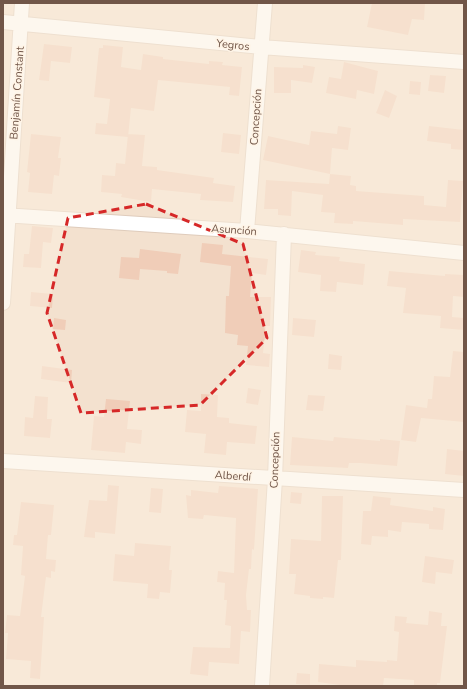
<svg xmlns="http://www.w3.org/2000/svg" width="467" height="689" font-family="'Nunito Sans',sans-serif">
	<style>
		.residential { fill: #f3e1cf }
		.building { fill: #f0cdb8 }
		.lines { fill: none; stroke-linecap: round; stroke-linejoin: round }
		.minor-casing { stroke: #dfccbc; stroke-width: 16 }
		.minor { stroke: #fff; stroke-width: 14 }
		.marked { fill: none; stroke: #d62828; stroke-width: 3; stroke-dasharray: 8 5; stroke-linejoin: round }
		.labels { text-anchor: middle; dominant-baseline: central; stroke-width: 3; stroke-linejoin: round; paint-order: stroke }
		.street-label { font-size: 11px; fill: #715648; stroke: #fff4e6 }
	</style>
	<rect width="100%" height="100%" fill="#fbf0e0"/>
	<path class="residential" d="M 3,3 L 464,3 L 464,686 L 3,686 Z"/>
	<path class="building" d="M 372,3 L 425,3 L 424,20 L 412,19 L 408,35 L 367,27 Z
		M 44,44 L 72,47 L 70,63 L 51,61 L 49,81 L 39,80 Z
		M 103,45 L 123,47 L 121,67 L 141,70 L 143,54 L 163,57 L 163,59 L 209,64 L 209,61 L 223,62 L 222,65 L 242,67 L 239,96 L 229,95 L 230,87 L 158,80 L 154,111 L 131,108 L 128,137 L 95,134 L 96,123 L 107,124 L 110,99 L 94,97 L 99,48 L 103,48 Z
		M 344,62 L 378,71 L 374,94 L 357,90 L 356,99 L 326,93 L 329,77 L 341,79 Z
		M 303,65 L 315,67 L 312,83 L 291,80 L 291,93 L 274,93 L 274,67 L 303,68 Z
		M 430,75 L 446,76 L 444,93 L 428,91 Z
		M 410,81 L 421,82 L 420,95 L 409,94 Z
		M 385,90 L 397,96 L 389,118 L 376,113 Z
		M 338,126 L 351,128 L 348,150 L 332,148 L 330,174 L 263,160 L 268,136 L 309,145 L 311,131 L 337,134 Z
		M 429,126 L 464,130 L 464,150 L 451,149 L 451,144 L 427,141 Z
		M 223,133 L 241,135 L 239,154 L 221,152 Z
		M 31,134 L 61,137 L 58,158 L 61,158 L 59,176 L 54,175 L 52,194 L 28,192 L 30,173 L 27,172 Z
		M 128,134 L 145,135 L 142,166 L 157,167 L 157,170 L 214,178 L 213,183 L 235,186 L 233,202 L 200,200 L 201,194 L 152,189 L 151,202 L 121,197 L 122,194 L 101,192 L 102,175 L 115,176 L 116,163 L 125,164 Z
		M 330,174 L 351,176 L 350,185 L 356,186 L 356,191 L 424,196 L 424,205 L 446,207 L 448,180 L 463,181 L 460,222 L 403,219 L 403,225 L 353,221 L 353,224 L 334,223 L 335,213 L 321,212 L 323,195 L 292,191 L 291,216 L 278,215 L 278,209 L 264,209 L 266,180 L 329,184 Z
		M 32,226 L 53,228 L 51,243 L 43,242 L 41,268 L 23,267 L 24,254 L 29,254 Z
		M 202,243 L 223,245 L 222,254 L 268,259 L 266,275 L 252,273 L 250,297 L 271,297 L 270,326 L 266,326 L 263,353 L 270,354 L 269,367 L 246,365 L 248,346 L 237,345 L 238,335 L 225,333 L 226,296 L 229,296 L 231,266 L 200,262 Z
		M 140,249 L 181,254 L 178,274 L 167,273 L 167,271 L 140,269 L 139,280 L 119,278 L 121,257 L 139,258 Z
		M 301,250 L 316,252 L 315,255 L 340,257 L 339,261 L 365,264 L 363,285 L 337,282 L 336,292 L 320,291 L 321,275 L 298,272 Z
		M 389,271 L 445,276 L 445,274 L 464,275 L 464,297 L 453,296 L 452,317 L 464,318 L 464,330 L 440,328 L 441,316 L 403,313 L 406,288 L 387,286 Z
		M 31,292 L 53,294 L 52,308 L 30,306 Z
		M 54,318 L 66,320 L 65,330 L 53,329 Z
		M 293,318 L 316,320 L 314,337 L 292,335 Z
		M 453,351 L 464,352 L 464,422 L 421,418 L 416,442 L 401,440 L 406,405 L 427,408 L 428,399 L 432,399 L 434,376 L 450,377 Z
		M 329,354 L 342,356 L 341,370 L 328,369 Z
		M 42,366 L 72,370 L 71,383 L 41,379 Z
		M 248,388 L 261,390 L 258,405 L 246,403 Z
		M 201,394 L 218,395 L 217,417 L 229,418 L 229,423 L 257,426 L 255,444 L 227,442 L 226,455 L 204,453 L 206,434 L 185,432 L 187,410 L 201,411 Z
		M 308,395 L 325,396 L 323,411 L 306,410 Z
		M 35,396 L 48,397 L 47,419 L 52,419 L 50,438 L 24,436 L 25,417 L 33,418 Z
		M 106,399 L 130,401 L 127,429 L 142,430 L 141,444 L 126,442 L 125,453 L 91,450 L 94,416 L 104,417 Z
		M 292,437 L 333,441 L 334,437 L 380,441 L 380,439 L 400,441 L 397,466 L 360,463 L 349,463 L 348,468 L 290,465 Z
		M 447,449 L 464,451 L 464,476 L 445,474 Z
		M 108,485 L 119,486 L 115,534 L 95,532 L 95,538 L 84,537 L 89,500 L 107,501 Z
		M 219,486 L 258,489 L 254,550 L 252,549 L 251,569 L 249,569 L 246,595 L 247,610 L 251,610 L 250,632 L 241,631 L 239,664 L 209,662 L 208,676 L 190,674 L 193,647 L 230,648 L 231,626 L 225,625 L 227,600 L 224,600 L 225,583 L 217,582 L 218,571 L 234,573 L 236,518 L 204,515 L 203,519 L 188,518 L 186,495 L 191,496 L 191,490 L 218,493 Z
		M 151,488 L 163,489 L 161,513 L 149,512 Z
		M 291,492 L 302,493 L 301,504 L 290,503 Z
		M 322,496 L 343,496 L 341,560 L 338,560 L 334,598 L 323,597 L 323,599 L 310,598 L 310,596 L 294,594 L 296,574 L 289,574 L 291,539 L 321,541 Z
		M 373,496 L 391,498 L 390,505 L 433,511 L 433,507 L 445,509 L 443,530 L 429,529 L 429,524 L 402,522 L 401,532 L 388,530 L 388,537 L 372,536 L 371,545 L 361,544 L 363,511 L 371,511 Z
		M 21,502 L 54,505 L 51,535 L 48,535 L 46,559 L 56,560 L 55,572 L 51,571 L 51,578 L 46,577 L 41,617 L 44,617 L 40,679 L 30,678 L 31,661 L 6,659 L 8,633 L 5,633 L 7,615 L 20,616 L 25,576 L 21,575 L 23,546 L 13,545 L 14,535 L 17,535 Z
		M 135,543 L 171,546 L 169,570 L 172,570 L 170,593 L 160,592 L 159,599 L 147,598 L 148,584 L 113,581 L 115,554 L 134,556 Z
		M 425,556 L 454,560 L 452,574 L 436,572 L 435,584 L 422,582 Z
		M 429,611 L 442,613 L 441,626 L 447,626 L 440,683 L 437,683 L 437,686 L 414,686 L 414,680 L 384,678 L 383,686 L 347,686 L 318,682 L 319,664 L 356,667 L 356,660 L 387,662 L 387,660 L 397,661 L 399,632 L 394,631 L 395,616 L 407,617 L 406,623 L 428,625 Z
		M 297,673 L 310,674 L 310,685 L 296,684 Z"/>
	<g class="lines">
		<defs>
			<path id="minor" d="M 3,22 L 261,47 L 464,62
				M 3,215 L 247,231 L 464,253
				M 247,231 L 265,3
				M 3,303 L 22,3
				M 3,461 L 464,490
				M 262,686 L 275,479 L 284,234"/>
		</defs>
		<use href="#minor" class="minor-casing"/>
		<use href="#minor" class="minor"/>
	</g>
	<path d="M0 0H467V689H0ZM 146,204 L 243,244 L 267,338 L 200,405 L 81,413 L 47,313 L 68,218 Z" fill="#fbf0e0" fill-opacity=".55" fill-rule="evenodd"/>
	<path class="marked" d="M 146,204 L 243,244 L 267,338 L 200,405 L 81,413 L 47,313 L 68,218 Z"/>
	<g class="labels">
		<g class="street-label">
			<text transform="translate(233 45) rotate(6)">Yegros</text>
			<text transform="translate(17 93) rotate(-86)">Benjamín Constant</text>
			<text transform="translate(256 117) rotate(-86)">Concepción</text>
			<text transform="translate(234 230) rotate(4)">Asunción</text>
			<text transform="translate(275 460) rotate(-88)">Concepción</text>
			<text transform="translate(233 476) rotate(4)">Alberdí</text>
		</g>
	</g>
	<rect width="467" height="689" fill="none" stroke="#715648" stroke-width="8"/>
</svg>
